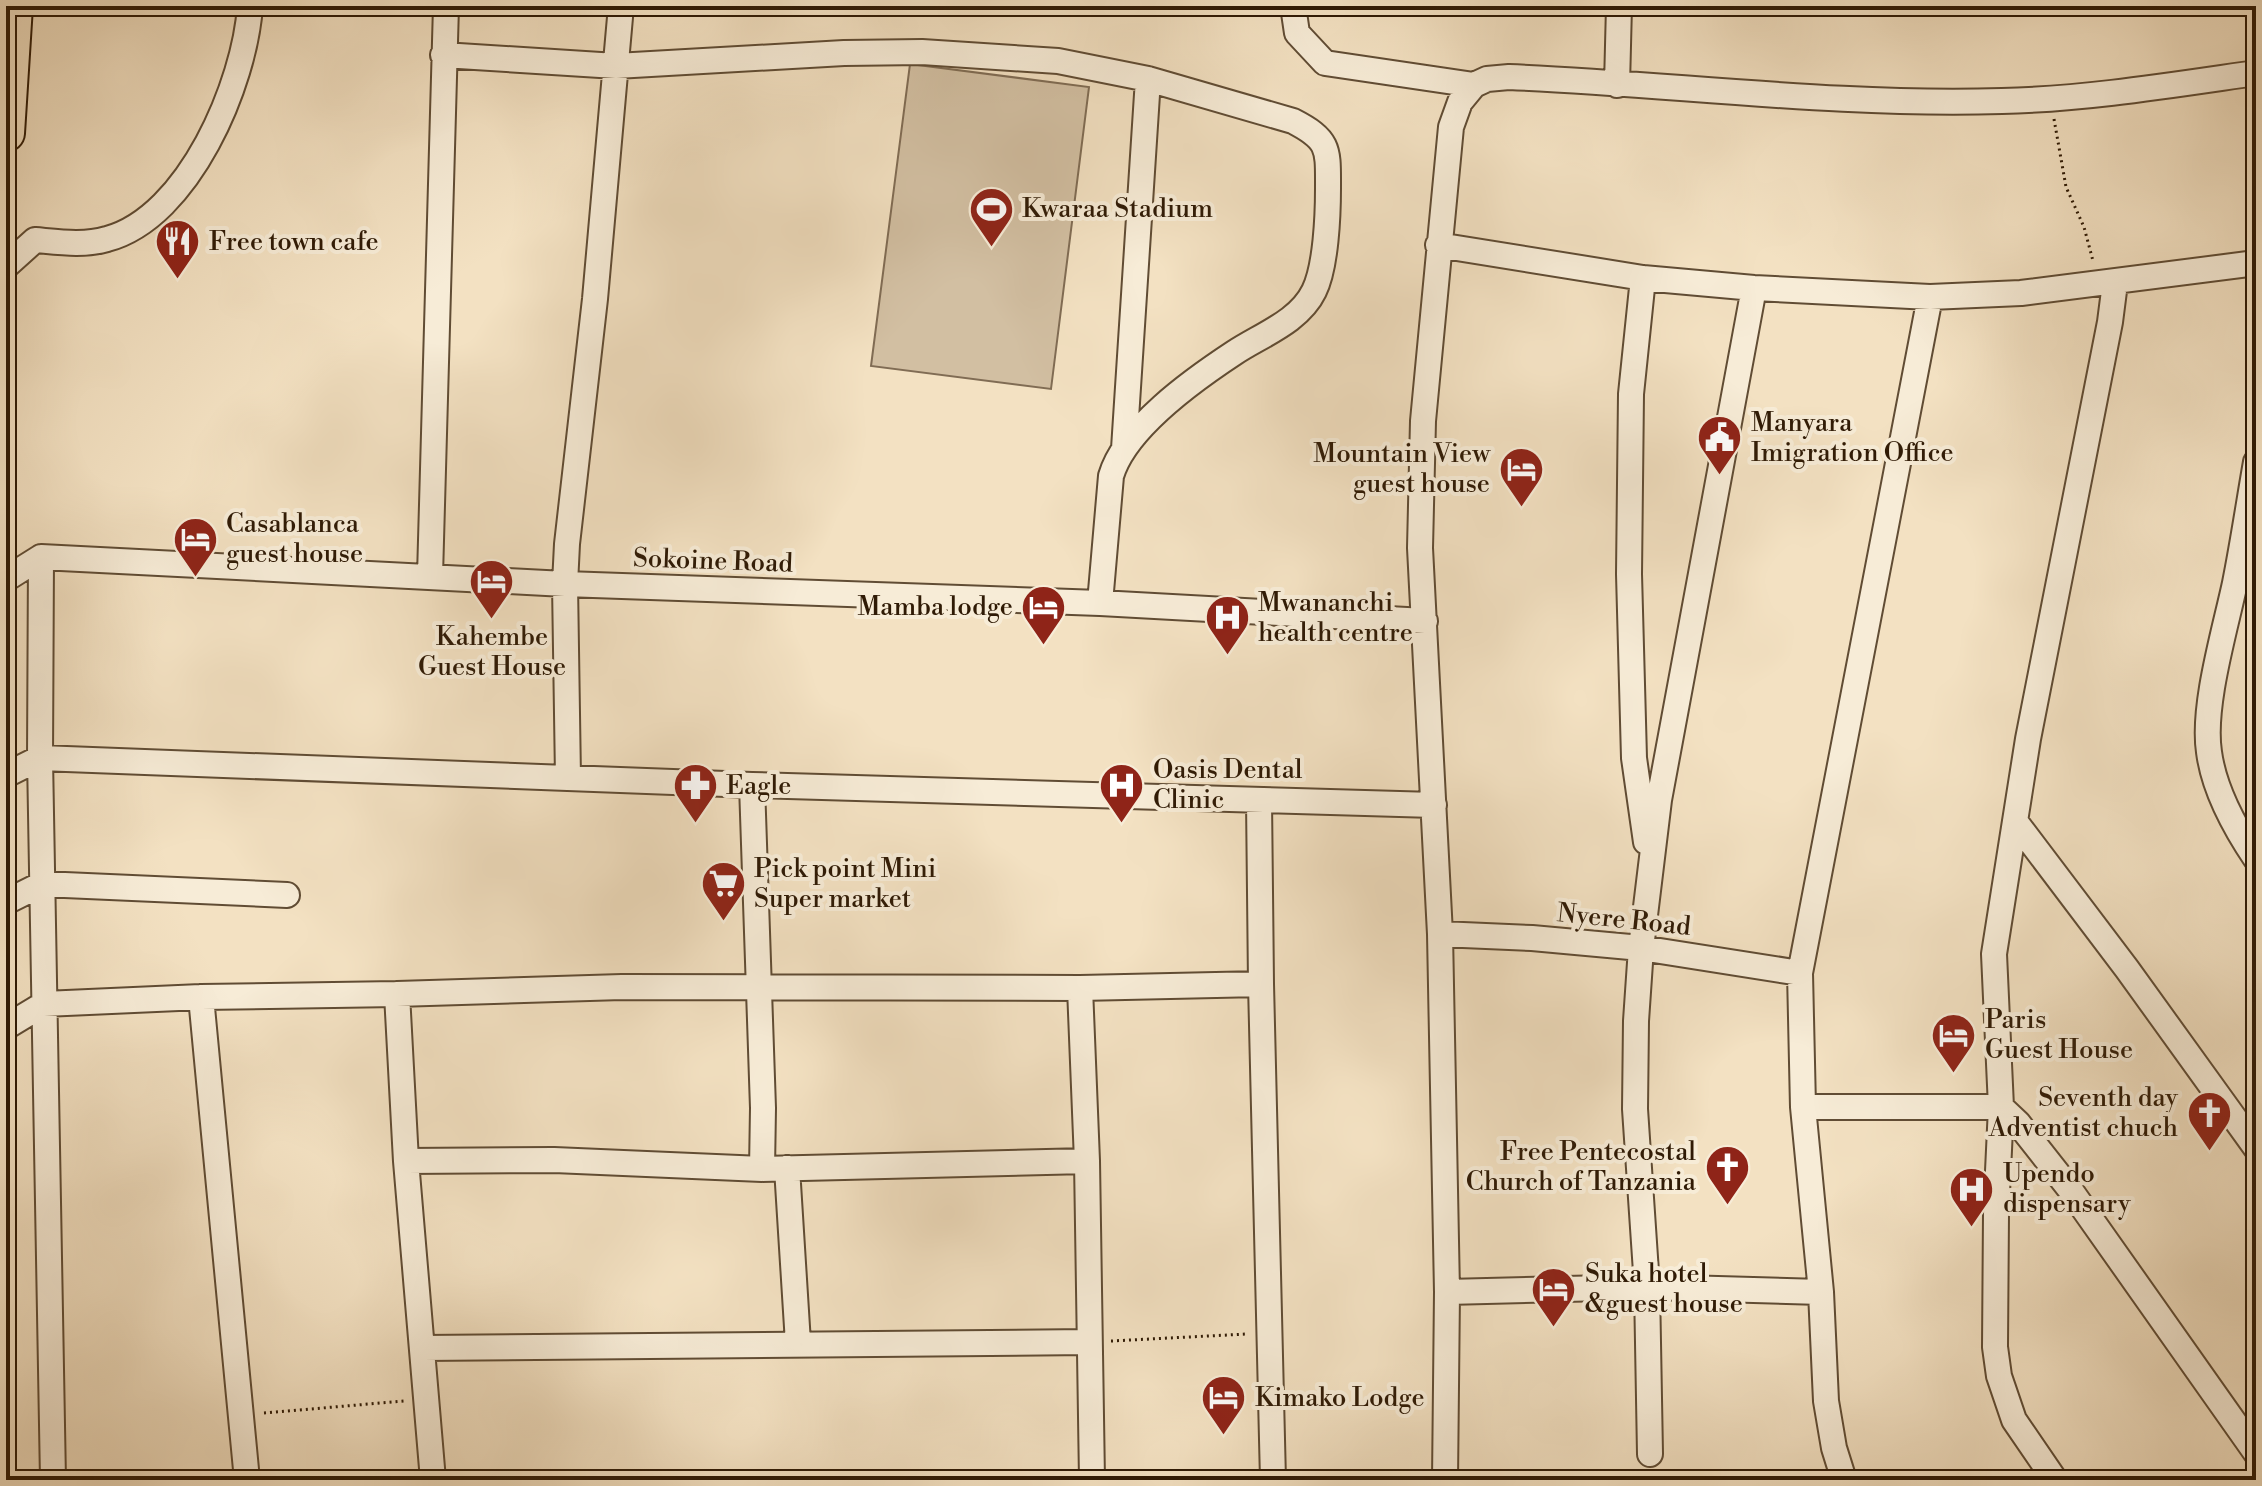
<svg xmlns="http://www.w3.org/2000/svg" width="2262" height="1486" font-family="'Libre Bodoni',serif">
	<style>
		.green { fill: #d2bfa2; stroke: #806c54; stroke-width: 2 }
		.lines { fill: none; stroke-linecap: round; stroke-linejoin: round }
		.minor-casing { stroke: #604c34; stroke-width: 28 }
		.highway-casing { stroke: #2f1a05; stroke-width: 40 }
		.path { stroke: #2f1a05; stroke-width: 3; stroke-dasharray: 2 4; stroke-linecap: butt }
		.minor { stroke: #f7ecd7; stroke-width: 24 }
		.highway { stroke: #f3e1c2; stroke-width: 36 }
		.labels { text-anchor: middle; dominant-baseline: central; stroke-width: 8; stroke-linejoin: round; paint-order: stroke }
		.poi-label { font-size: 26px; fill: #2f1a05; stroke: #f7ecd7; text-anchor: start }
		.street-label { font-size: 26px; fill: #2f1a05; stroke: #f7ecd7 }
	</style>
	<rect width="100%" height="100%" fill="#f3e1c2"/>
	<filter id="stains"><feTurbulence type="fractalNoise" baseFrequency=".0025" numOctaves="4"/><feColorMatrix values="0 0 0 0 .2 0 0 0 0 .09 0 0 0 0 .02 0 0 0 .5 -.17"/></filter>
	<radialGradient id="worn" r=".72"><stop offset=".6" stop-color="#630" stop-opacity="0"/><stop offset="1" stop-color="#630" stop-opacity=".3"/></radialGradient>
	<path class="green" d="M 910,64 L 1089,87 L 1051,389 L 871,366 Z"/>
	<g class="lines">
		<defs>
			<path id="minor" d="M 1293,6 L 1297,33 L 1325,63 L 1474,85
				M 443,55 L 616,66 L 844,53 L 922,52 L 1058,61 L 1148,79 L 1293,121 C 1330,140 1328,149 1328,188 C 1328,215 1326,267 1314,291 C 1299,322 1261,335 1234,353 C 1193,380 1125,428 1111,476 L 1100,603
				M 1617,85 L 1619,6
				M 1438,245 L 1643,278 L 1754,288 L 1930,297 L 2021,293 L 2256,263
				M 6,266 L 35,240 C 58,242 84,246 107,239 C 189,217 245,83 250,6
				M 1643,278 L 1631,394 L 1629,574 L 1634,758 L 1646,842
				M 1124,449 L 1148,79
				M 2256,462 C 2249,502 2243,543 2235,583 C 2225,630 2202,706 2209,752 C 2214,790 2235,828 2256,859
				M 41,557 L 40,758 L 53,1480
				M 430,576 L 446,6
				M 6,579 L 41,557 L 565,584 L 1100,603 L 1425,621
				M 6,775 L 40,758 L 752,785 L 1434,805
				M 568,778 L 565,584 L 567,544 L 595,299 L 621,6
				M 752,785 L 763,1108 L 762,1169
				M 1259,800 L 1261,984 L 1273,1480
				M 2015,821 L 2127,969 L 2256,1148
				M 6,902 L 42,884 L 287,895
				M 1440,934 L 1532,938 L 1641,948 L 1800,973
				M 1080,988 L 1087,1161 L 1092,1480
				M 397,994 L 406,1161 L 433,1480
				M 201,997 L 247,1480
				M 6,1027 L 44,1004 L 201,997 L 397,994 L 622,987 L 1080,988 L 1261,984
				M 1803,1107 L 2001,1107 L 2018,1123 L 2069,1188 L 2256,1453
				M 406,1161 L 554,1160 L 762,1169 L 1087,1161
				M 787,1168 L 798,1343
				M 1447,1292 L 1647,1287 L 1821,1292
				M 423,1348 L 1089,1342
				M 1650,1454 L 1647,1287 L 1635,1109 L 1636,1021 L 1641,948 L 1659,800 L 1754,288
				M 1445,1480 L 1447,1292 L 1440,934 L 1420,548 L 1423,421 L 1451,127 L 1460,102 L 1474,85 L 1487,79 L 1509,77 C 1673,84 1837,106 2002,101 C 2087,99 2172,85 2256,73
				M 1844,1480 L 1834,1448 L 1826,1401 L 1821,1292 L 1803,1107 L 1800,973 L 1930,297
				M 2055,1480 L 2014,1420 L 1999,1376 L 1995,1347 L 1996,1214 L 2001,1107 L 1994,954 L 2028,739 L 2110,322 L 2115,283"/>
			<path id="highway" d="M 6,133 L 14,6"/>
		</defs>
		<use href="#minor" class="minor-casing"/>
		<use href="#highway" class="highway-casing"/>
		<path class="path" d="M 2054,119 L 2066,187 L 2084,227 L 2093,261
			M 1111,1341 L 1247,1334
			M 264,1413 L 404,1401"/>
		<use href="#minor" class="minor"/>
		<use href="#highway" class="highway"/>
	</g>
	<defs>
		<symbol id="stadium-pin" viewBox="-11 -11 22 30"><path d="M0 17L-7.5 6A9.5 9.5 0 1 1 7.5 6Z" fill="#8f2418" stroke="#f7ecd7"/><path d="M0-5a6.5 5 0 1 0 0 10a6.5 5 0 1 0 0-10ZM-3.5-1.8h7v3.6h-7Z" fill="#fff"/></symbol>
		<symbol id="restaurant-pin" viewBox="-11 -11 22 30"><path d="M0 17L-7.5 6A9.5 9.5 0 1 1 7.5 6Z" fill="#8f2418" stroke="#f7ecd7"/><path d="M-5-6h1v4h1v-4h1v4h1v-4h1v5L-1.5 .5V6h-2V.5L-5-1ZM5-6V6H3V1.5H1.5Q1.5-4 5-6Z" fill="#fff"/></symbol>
		<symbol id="civic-pin" viewBox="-11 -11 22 30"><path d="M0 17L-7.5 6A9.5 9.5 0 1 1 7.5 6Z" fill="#8f2418" stroke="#f7ecd7"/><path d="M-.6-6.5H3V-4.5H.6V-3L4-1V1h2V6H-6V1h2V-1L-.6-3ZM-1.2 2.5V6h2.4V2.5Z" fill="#fff"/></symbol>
		<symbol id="hotel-pin" viewBox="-11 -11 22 30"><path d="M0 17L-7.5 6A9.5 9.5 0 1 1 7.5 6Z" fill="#8f2418" stroke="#f7ecd7"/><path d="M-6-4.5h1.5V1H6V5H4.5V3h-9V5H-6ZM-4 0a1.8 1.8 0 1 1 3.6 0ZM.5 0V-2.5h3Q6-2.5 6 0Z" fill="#fff"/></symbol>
		<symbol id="hospital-pin" viewBox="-11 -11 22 30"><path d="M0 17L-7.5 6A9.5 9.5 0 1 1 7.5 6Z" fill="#8f2418" stroke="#f7ecd7"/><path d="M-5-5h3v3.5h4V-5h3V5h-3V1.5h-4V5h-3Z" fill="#fff"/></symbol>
		<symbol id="pharmacy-pin" viewBox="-11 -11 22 30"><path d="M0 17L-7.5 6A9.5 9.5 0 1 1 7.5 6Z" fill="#8f2418" stroke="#f7ecd7"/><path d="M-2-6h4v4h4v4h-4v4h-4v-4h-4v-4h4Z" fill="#fff"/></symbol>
		<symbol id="supermarket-pin" viewBox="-11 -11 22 30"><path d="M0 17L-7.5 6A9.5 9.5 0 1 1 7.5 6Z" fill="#8f2418" stroke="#f7ecd7"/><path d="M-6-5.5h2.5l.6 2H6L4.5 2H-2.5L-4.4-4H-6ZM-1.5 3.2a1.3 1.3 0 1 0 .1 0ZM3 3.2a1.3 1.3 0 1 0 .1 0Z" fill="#fff"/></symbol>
		<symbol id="church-pin" viewBox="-11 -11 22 30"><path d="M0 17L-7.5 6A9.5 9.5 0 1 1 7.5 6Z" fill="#8f2418" stroke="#f7ecd7"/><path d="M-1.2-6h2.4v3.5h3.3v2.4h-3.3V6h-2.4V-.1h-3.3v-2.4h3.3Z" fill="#fff"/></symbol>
	</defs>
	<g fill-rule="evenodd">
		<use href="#stadium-pin" x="966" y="184" width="51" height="69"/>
		<use href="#restaurant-pin" x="152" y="216" width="51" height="69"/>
		<use href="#civic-pin" x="1694" y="412" width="51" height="69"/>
		<use href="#hotel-pin" x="1496" y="444" width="51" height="69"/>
		<use href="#hotel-pin" x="170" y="514" width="51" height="69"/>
		<use href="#hotel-pin" x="466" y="556" width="51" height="69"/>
		<use href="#hotel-pin" x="1018" y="582" width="51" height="69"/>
		<use href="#hospital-pin" x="1202" y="592" width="51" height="69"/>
		<use href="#hospital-pin" x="1096" y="760" width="51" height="69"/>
		<use href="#pharmacy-pin" x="670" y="760" width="51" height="69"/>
		<use href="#supermarket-pin" x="698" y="858" width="51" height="69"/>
		<use href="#hotel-pin" x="1928" y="1010" width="51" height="69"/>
		<use href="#church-pin" x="2184" y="1088" width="51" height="69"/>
		<use href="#church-pin" x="1702" y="1142" width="51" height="69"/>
		<use href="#hospital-pin" x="1946" y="1164" width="51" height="69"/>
		<use href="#hotel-pin" x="1528" y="1264" width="51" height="69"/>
		<use href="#hotel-pin" x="1198" y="1372" width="51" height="69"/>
	</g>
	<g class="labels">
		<g class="poi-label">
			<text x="1022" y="209">Kwaraa Stadium</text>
			<text x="209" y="242">Free town cafe</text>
			<text x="1751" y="423">Manyara<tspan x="1751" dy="30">Imigration Office</tspan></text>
			<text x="1490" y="454" text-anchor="end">Mountain View<tspan x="1490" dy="30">guest house</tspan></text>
			<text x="226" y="524">Casablanca<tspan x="226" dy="30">guest house</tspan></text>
			<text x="1258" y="603">Mwananchi<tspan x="1258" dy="30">health centre</tspan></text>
			<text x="1013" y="607" text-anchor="end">Mamba lodge</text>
			<text x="492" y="637" text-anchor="middle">Kahembe<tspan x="492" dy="30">Guest House</tspan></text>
			<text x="1153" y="770">Oasis Dental<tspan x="1153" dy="30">Clinic</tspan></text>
			<text x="726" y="786">Eagle</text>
			<text x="754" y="869">Pick point Mini<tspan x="754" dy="30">Super market</tspan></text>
			<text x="1985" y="1020">Paris<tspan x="1985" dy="30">Guest House</tspan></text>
			<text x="2178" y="1098" text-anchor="end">Seventh day<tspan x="2178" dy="30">Adventist chuch</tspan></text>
			<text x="1696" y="1152" text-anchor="end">Free Pentecostal<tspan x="1696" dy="30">Church of Tanzania</tspan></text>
			<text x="2003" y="1174">Upendo<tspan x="2003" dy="30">dispensary</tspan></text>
			<text x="1585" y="1274">Suka hotel<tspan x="1585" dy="30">&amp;guest house</tspan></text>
			<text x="1255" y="1398">Kimako Lodge</text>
		</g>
		<g class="street-label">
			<text transform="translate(713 561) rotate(2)">Sokoine Road</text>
			<text transform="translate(1624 920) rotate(6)">Nyere Road</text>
		</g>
	</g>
	<rect width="2262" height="1486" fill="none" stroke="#f3e1c2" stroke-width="32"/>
	<rect x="8" y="8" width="2246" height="1470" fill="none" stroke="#2f1a05" stroke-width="4"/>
	<rect x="16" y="16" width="2230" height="1454" fill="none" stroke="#2f1a05" stroke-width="2"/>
	<rect width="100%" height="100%" filter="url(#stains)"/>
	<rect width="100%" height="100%" fill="url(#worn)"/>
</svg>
